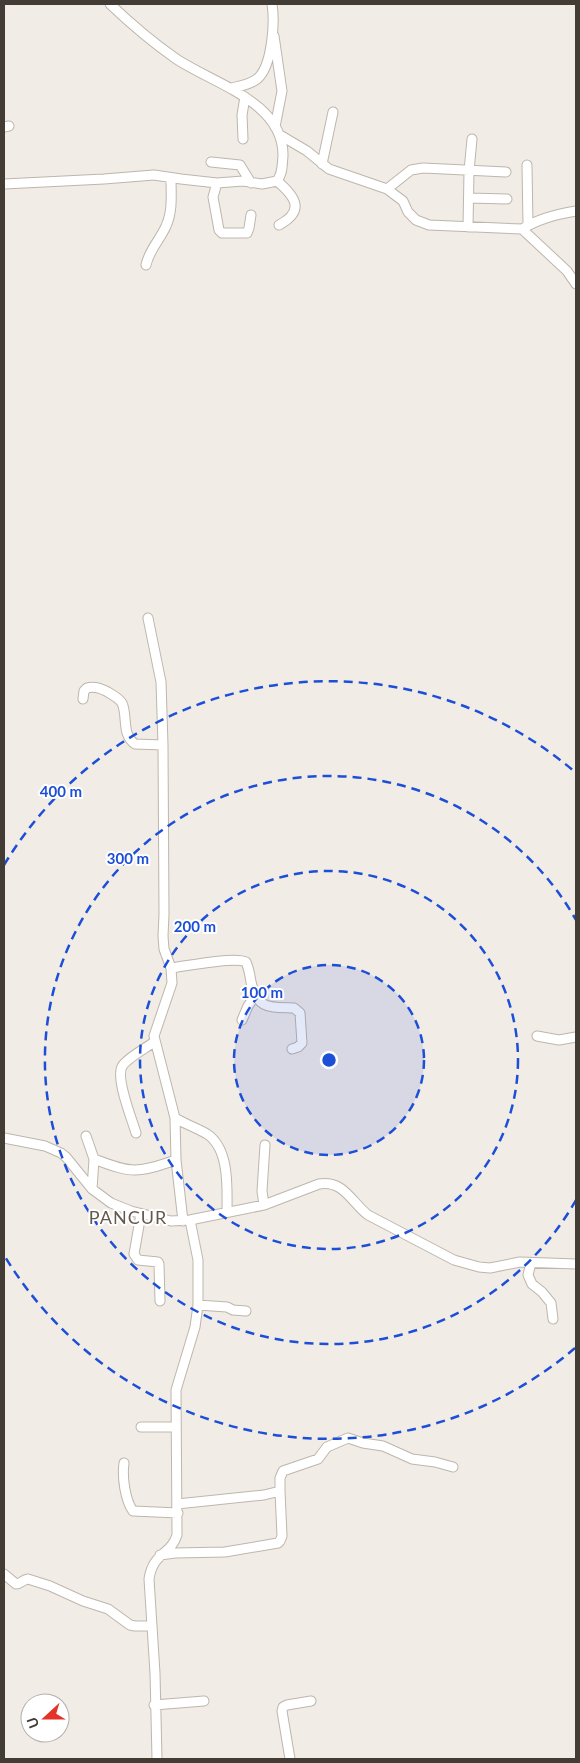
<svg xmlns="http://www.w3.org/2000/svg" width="580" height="1763" font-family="Lato,sans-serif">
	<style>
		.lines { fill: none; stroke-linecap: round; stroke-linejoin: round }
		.minor-casing { stroke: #beb6ac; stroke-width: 11 }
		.minor { stroke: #fff; stroke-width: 9 }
		.ring { fill: none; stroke: #1d4ed8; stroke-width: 2.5; stroke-dasharray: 9 6 }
		.labels { text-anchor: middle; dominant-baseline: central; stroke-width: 4; stroke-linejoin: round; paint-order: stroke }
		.quarter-label { font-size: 18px; letter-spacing: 1px; fill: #64594e; stroke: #fff }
		.centre { fill: #1d4ed8; stroke: #fff; stroke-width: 2.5 }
		.ring-label { font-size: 15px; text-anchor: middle; font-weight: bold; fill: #1d4ed8; stroke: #fff; stroke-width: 4; stroke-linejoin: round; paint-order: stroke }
	</style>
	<rect width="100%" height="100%" fill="#f1ece5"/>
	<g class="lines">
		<defs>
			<path id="minor" d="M 274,36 L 282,91 L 275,127
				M 231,88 C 240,86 254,84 260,76 C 272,62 275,22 272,4
				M 4,127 L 9,126
				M 280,135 L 307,151 L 329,169 L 387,189 L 403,201 L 408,212 L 416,220 L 429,225 L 522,229 C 538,219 557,214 576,211
				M 243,139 L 242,115 L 245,97
				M 211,162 L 240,165 L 251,183
				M 322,164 L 333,112
				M 527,165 L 528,225
				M 277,181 C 296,197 305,211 279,225
				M 217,183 L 213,197 L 219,230 L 222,233 L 247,233 L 249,228 L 251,215
				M 4,184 L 104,179 L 154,175 L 181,179 L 217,183 L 243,181 L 262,184 L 277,181 C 283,173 282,165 283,156 C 284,101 211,83 175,58 C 152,42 130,23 110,4
				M 387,189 L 411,170 L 423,168 L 506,172
				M 469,198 L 507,199
				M 468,227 L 469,171 L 472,139
				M 522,229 L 567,271 L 576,284
				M 146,265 C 149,250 160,240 166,226 C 173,211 171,194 171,178
				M 148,618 L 161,682 L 163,745 L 164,914 L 163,936 L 164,949 L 171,968 L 172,983 L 154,1036 L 175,1118 L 176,1160 L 183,1221
				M 83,699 L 84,691 L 87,688 C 93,686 100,688 106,691 C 111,694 119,698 122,703 C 128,716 121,734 135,744 L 163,745
				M 171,968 C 187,966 235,956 246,962 C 249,969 250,975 251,982 C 257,1010 270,1007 294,1008 L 300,1013 L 302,1043 L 298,1047 L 292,1049
				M 242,1020 L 248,1006 L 255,996
				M 537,1036 L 559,1040 L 576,1037
				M 175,1118 C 185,1124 197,1128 207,1134 C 230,1149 227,1189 227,1212
				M 136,1133 C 132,1119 114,1076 123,1065 C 129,1057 146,1048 154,1042
				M 86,1136 L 94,1159 L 92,1189
				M 4,1138 L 45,1146 L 61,1153 L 66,1157 L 92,1189 L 111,1203 L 131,1211 L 171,1221 L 190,1220 L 264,1205 L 319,1184 C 344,1180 351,1202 368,1215 L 454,1260 L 479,1267 L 490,1268 L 520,1262 L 576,1264
				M 94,1159 C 133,1174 137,1173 176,1160
				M 264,1205 L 262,1191 L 265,1145
				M 141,1214 L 134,1254 L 138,1260 L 158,1262 L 159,1264 L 160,1301
				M 531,1263 L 528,1275 L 532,1284 L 542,1292 L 551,1303 L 553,1319
				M 198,1305 L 227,1307 L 233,1310 L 246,1311
				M 141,1427 L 176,1427
				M 124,1463 C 122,1477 125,1500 133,1511 L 178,1513
				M 177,1504 L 264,1495 L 280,1491 L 280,1478 L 283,1471 L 318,1459 L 327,1447 L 348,1438 L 363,1443 L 383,1446 L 412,1459 L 435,1462 L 453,1467
				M 160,1555 L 175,1553 L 225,1552 L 278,1543 L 280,1541 L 282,1536 L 280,1491
				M 4,1574 L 16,1584 C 21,1584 22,1580 28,1579 L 50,1586 L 83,1601 L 108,1609 L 130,1625 L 135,1626 L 152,1626
				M 154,1705 L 204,1701
				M 157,1759 L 155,1673 L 149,1579 C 153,1552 171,1555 177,1535 L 176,1390 L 195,1327 L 198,1305 L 198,1260 L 190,1220
				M 290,1759 L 282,1711 L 283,1707 L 287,1705 L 311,1701"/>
		</defs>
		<use href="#minor" class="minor-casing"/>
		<use href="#minor" class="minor"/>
	</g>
	<circle cx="329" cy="1060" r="95" fill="#1d4ed8" fill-opacity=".12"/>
	<g class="ring">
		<circle cx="329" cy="1060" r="95"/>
		<circle cx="329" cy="1060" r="189"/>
		<path d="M576 1200A284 284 0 1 1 576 920"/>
		<path d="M575 1348A379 379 0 0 1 4 1255M4 865A379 379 0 0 1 575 772"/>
	</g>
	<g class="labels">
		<g class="quarter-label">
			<text x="128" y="1217">PANCUR</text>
		</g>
	</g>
	<circle cx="329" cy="1060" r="8" class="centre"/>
	<g class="ring-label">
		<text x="61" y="797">400 m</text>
		<text x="128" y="864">300 m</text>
		<text x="195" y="932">200 m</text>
		<text x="262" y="998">100 m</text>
	</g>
	<rect width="580" height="1763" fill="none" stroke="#423c35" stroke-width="10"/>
	<g transform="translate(45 1718) rotate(249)"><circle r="24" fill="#ffffff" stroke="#b3b1ae"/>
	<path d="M0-4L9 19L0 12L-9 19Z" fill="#e43328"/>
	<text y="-8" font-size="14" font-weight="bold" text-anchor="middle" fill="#423c35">U</text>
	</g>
</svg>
